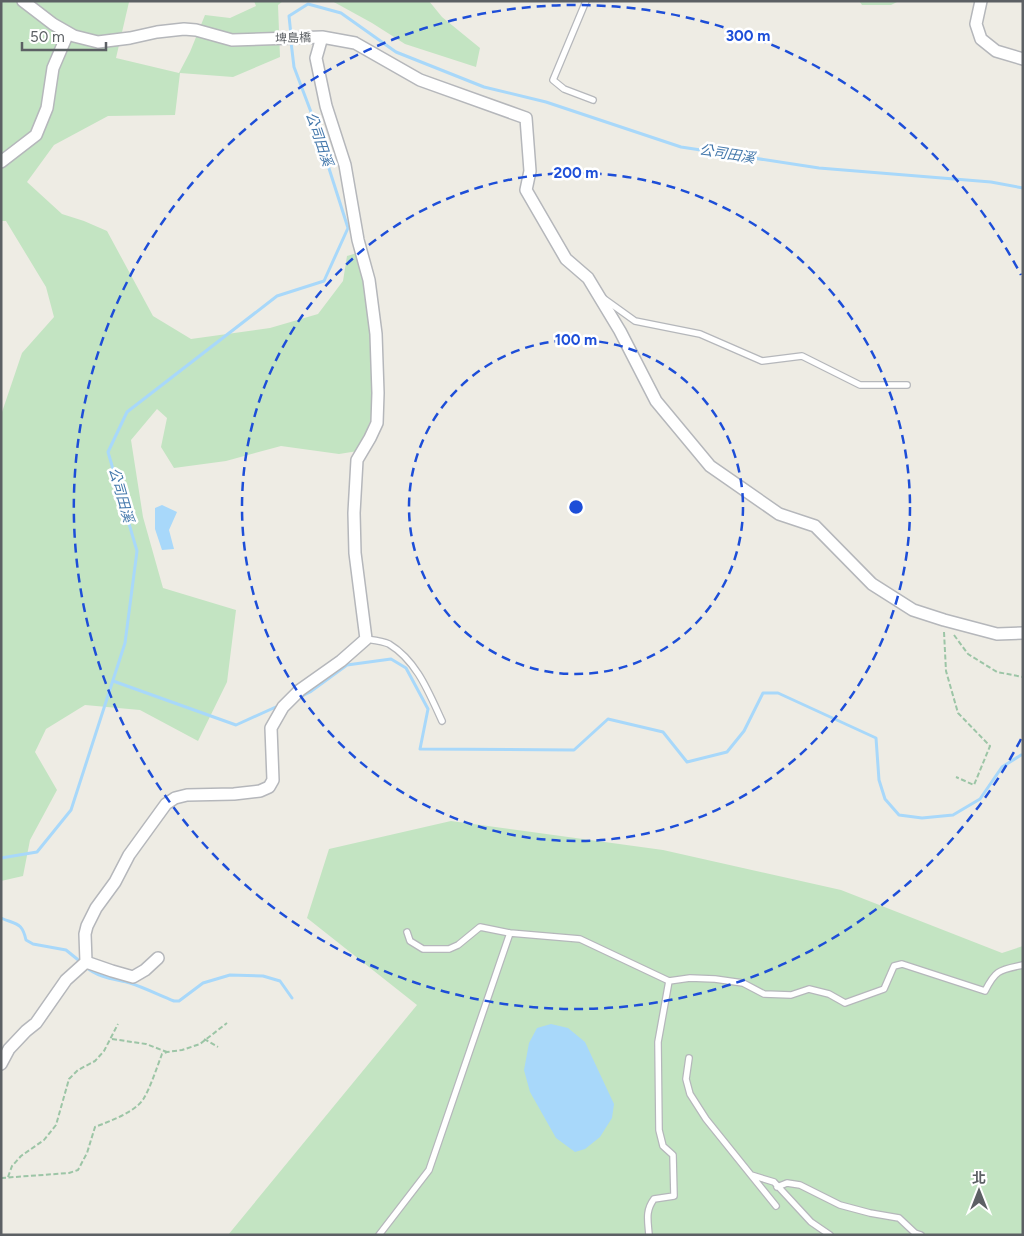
<svg xmlns="http://www.w3.org/2000/svg" width="1024" height="1236" font-family="Figtree,'Noto Sans TC',sans-serif">
	<style>
		.green { fill: #c3e4c2 }
		.water { fill: #a8d8fa }
		.lines { fill: none; stroke-linecap: round; stroke-linejoin: round }
		.stream { stroke: #a8d8fa; stroke-width: 3 }
		.lane-casing { stroke: #b5b7bb; stroke-width: 8 }
		.street-casing { stroke: #b5b7bb; stroke-width: 14 }
		.path { stroke: #9cc5a6; stroke-width: 2; stroke-dasharray: 5 2.5; stroke-linecap: butt }
		.lane { stroke: #fff; stroke-width: 5.5 }
		.street { stroke: #fff; stroke-width: 11 }
		.ring { fill: none; stroke: #1d4ed8; stroke-width: 2.5; stroke-dasharray: 9 6 }
		.labels { text-anchor: middle; dominant-baseline: central; stroke-width: 5; stroke-linejoin: round; paint-order: stroke }
		.street-label { font-size: 12px; fill: #5c6064; stroke: #fff }
		.water-label { font-size: 14px; font-style: italic; fill: #4579ac; stroke: #fff }
		.centre { fill: #1d4ed8; stroke: #fff; stroke-width: 2.5 }
		.ring-label { font-size: 15px; text-anchor: middle; font-weight: bold; fill: #1d4ed8; stroke: #fff; stroke-width: 5; stroke-linejoin: round; paint-order: stroke }
	</style>
	<rect width="100%" height="100%" fill="#eeece4"/>
	<path class="green" d="M 1,1 L 127,1 L 129,2 L 116,58 L 179,73 L 190,52 L 205,15 L 230,18 L 256,6 L 254,1 L 283,1 L 278,5 L 280,57 L 233,77 L 180,73 L 175,115 L 108,116 L 54,145 L 27,182 L 62,214 L 84,221 L 107,231 L 153,316 L 191,339 L 270,328 L 318,314 L 343,281 L 347,256 L 357,253 L 367,281 L 376,375 L 371,419 L 358,451 L 339,454 L 281,446 L 226,461 L 174,468 L 161,447 L 167,418 L 157,409 L 131,440 L 143,517 L 163,588 L 236,610 L 227,682 L 198,741 L 140,710 L 85,705 L 46,729 L 35,752 L 57,790 L 30,840 L 23,876 L 1,881 L 1,415 L 22,353 L 54,317 L 46,287 L 6,221 L 1,221 Z
		M 332,1 L 429,1 L 442,17 L 480,48 L 476,67 L 405,44 L 372,23 Z
		M 859,1 L 899,1 L 891,5 L 862,5 Z
		M 451,821 L 663,850 L 841,890 L 1002,953 L 1023,946 L 1023,1235 L 228,1235 L 417,1005 L 307,918 L 329,849 Z"/>
	<path class="water" d="M 162,505 L 177,512 L 169,530 L 174,549 L 162,550 L 155,529 L 155,508 Z
		M 551,1024 L 568,1028 L 585,1042 L 614,1104 L 612,1118 L 600,1137 L 585,1149 L 575,1152 L 556,1138 L 530,1092 L 524,1070 L 529,1043 L 537,1028 Z"/>
	<g class="lines">
		<path class="stream" d="M 291,35 L 289,16 L 308,4 L 341,13 L 396,52 L 484,87 L 546,102 L 681,147 L 819,168 L 991,182 L 1023,188
			M 113,681 L 236,725 L 278,706
			M 300,697 L 310,692 L 347,665 L 391,659 L 406,668 L 428,709 L 420,749 L 574,750 L 608,719 L 663,732 L 687,762 L 727,752 L 744,731 L 763,693 L 778,693 L 876,738 L 879,780 L 885,799 L 899,815 L 922,818 L 953,815 L 980,799 L 1002,767 L 1021,755 L 1023,755
			M 1,858 L 37,852 L 71,810 L 125,643 L 137,551 L 108,452 L 127,412 L 277,296 L 324,281 L 348,228 L 311,112 L 294,67 L 291,42
			M 1,918 C 17,925 22,922 26,940 L 33,944 L 66,950 L 82,963
			M 86,967 C 99,978 115,979 130,983 C 145,988 159,995 174,1001 L 179,1001 L 203,983 L 230,975 L 263,976 L 280,981 L 292,998"/>
		<defs>
			<path id="lane" d="M 586,1 L 553,80 L 564,89 L 593,100
				M 603,298 L 635,321 L 700,334 L 762,361 L 802,356 L 860,385 L 907,385
				M 366,639 C 373,640 383,641 389,644 C 417,661 429,693 442,721
				M 407,932 L 410,941 L 423,949 L 449,949 L 458,945 L 480,927 L 510,933 L 580,939 L 669,981 L 658,1042 L 659,1130 L 663,1146 L 673,1155 L 674,1196 L 654,1199 C 645,1211 648,1221 649,1235
				M 669,981 L 690,978 L 715,979 L 743,983 L 764,994 L 791,995 L 809,989 L 829,994 L 845,1003 L 884,989 L 894,966 L 902,964 L 985,991 C 996,969 1000,970 1023,965
				M 689,1058 L 686,1079 L 690,1094 L 706,1119 L 751,1175 L 774,1182 L 811,1222 L 830,1235
				M 751,1175 L 776,1206
				M 777,1187 L 787,1183 L 800,1185 L 840,1205 L 870,1213 L 899,1218 L 915,1233 L 921,1235
				M 379,1235 L 429,1170 L 510,933"/>
			<path id="street" d="M 23,1 L 53,24 L 74,36 L 98,42 L 130,38 L 157,32 L 184,29 L 196,30 L 232,40 L 322,37 L 355,43 L 420,80 L 526,118 L 530,171 L 526,190 L 566,259 L 588,278 L 620,331 L 656,401 L 710,466 L 779,514 L 815,526 L 872,584 L 913,610 L 944,620 L 997,634 L 1023,633
				M 981,1 L 976,24 L 981,39 L 996,51 L 1023,59
				M 1,162 L 36,135 L 47,108 L 53,68 L 68,33
				M 86,962 L 112,971 L 133,977 L 145,970 L 158,958
				M 1,1064 L 9,1049 L 26,1031 L 36,1023 L 66,980 L 86,962 L 85,934 L 87,926 L 96,908 L 115,882 L 129,855 L 166,804 L 175,798 L 187,795 L 234,794 L 260,791 L 269,787 L 273,780 L 271,728 L 283,707 L 300,690 L 341,661 L 366,639 L 355,553 L 354,513 L 357,460 L 370,438 L 377,423 L 378,393 L 376,334 L 369,280 L 358,240 L 345,165 L 326,106 L 316,58 L 322,37"/>
		</defs>
		<use href="#lane" class="lane-casing"/>
		<use href="#street" class="street-casing"/>
		<path class="path" d="M 944,632 L 946,671 L 958,713 L 990,746 L 974,785 L 956,777
			M 954,635 L 968,654 L 997,672 L 1023,677
			M 112,1039 L 146,1044 L 167,1052
			M 204,1039 L 218,1047
			M 8,1177 L 12,1166 L 21,1156 L 44,1140 L 56,1125 L 69,1079 L 78,1070 L 95,1061 L 104,1051 L 118,1024
			M 1,1178 L 69,1173 L 78,1170 L 87,1153 L 95,1127 C 110,1121 136,1112 144,1098 C 151,1086 157,1067 162,1054 L 167,1052 L 182,1050 L 200,1044 L 227,1023"/>
		<use href="#lane" class="lane"/>
		<use href="#street" class="street"/>
	</g>
	<g class="ring">
		<circle cx="576" cy="507" r="167"/>
		<circle cx="576" cy="507" r="334"/>
		<path d="M1021 739A502 502 0 1 1 1021 275"/>
	</g>
	<g class="labels">
		<g class="street-label">
			<text transform="translate(293 38) rotate(-2)">埤島橋</text>
		</g>
		<g class="water-label">
			<text transform="translate(319 139) rotate(71)">公司田溪</text>
			<text transform="translate(727 154) rotate(9)">公司田溪</text>
			<text transform="translate(121 495) rotate(74)">公司田溪</text>
		</g>
	</g>
	<circle cx="576" cy="507" r="8" class="centre"/>
	<g class="ring-label">
		<text x="748" y="41">300 m</text>
		<text x="576" y="178">200 m</text>
		<text x="576" y="345">100 m</text>
	</g>
	<rect width="1024" height="1236" fill="none" stroke="#5c6064" stroke-width="5"/>
	<g transform="translate(979 1191)" stroke="#ffffff" stroke-width="4" paint-order="stroke">
	<path d="M0-4L9 19L0 12L-9 19Z" fill="#5c6064"/>
	<text y="-8" font-size="14" font-weight="bold" text-anchor="middle" fill="#5c6064">北</text>
	</g>
	<path d="M22 42v8h84v-8" fill="none" stroke="#5c6064" stroke-width="2.5"/>
	<text x="30" y="42" font-size="15" fill="#5c6064" stroke="#ffffff" stroke-width="4" paint-order="stroke">50 m</text>
</svg>
